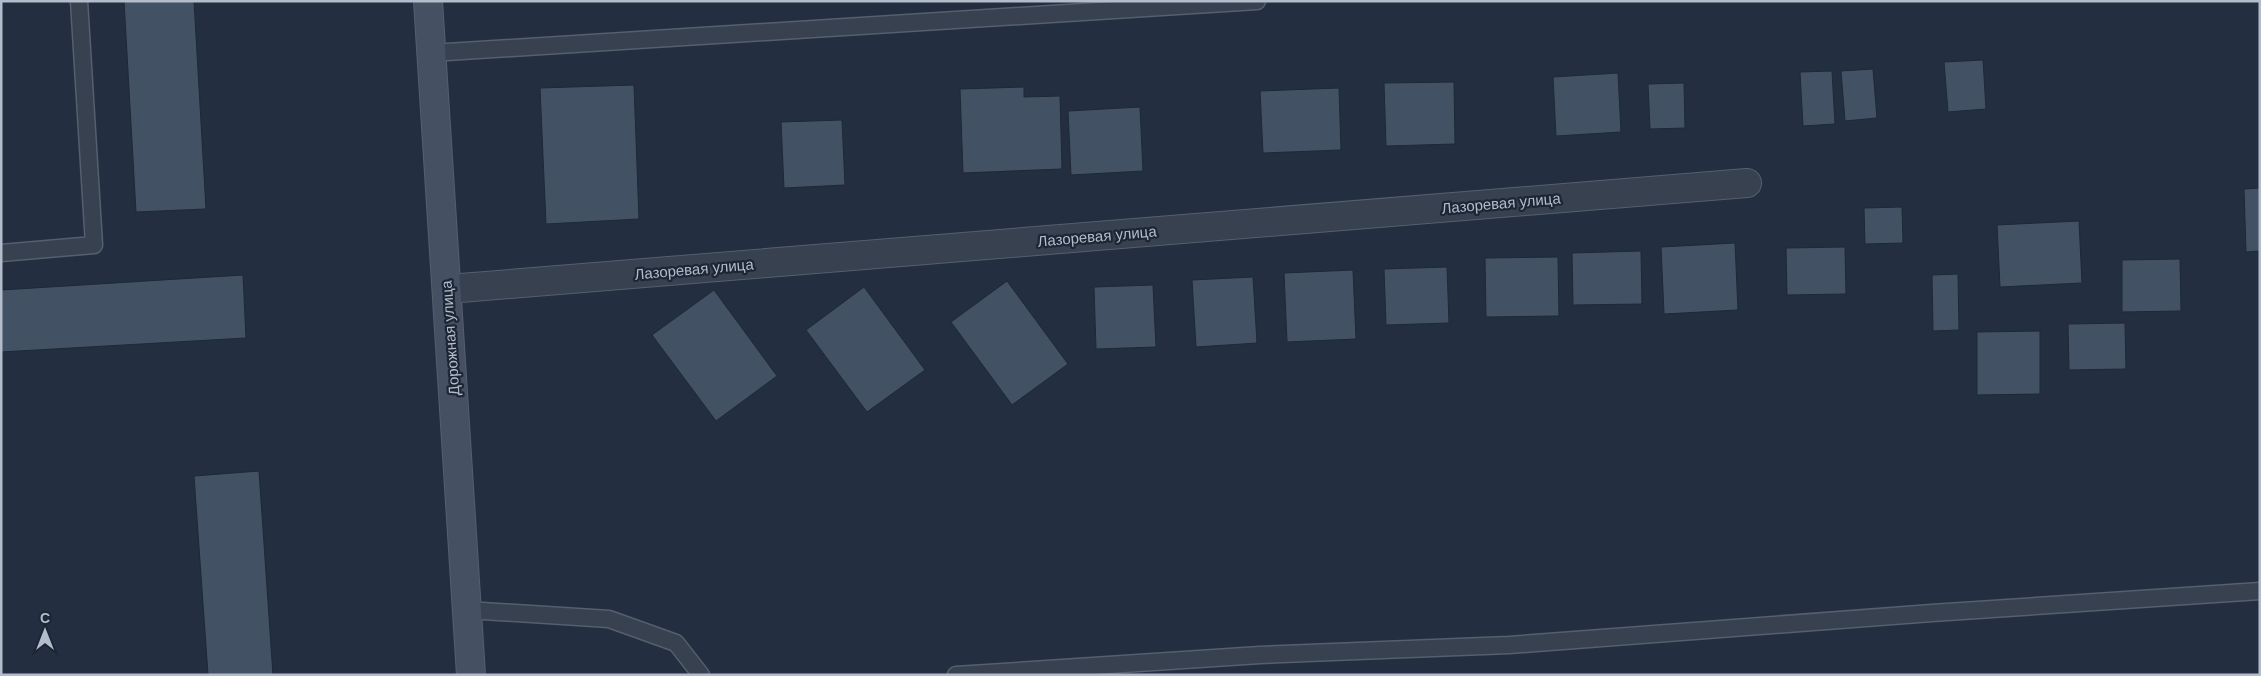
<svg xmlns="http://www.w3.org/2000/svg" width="2261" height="676" font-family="Helvetica,sans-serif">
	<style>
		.building { fill: #435164; stroke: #1e2837 }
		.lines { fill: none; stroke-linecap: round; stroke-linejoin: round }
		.lane-casing { stroke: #555f6d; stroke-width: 19 }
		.street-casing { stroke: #555f6d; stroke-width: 30 }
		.secondary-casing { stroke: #555f6d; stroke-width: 30 }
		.lane { stroke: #374150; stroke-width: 16 }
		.street { stroke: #374150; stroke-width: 28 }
		.secondary { stroke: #455063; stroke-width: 28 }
		.labels { text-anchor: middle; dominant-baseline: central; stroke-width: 4.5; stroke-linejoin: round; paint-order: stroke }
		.street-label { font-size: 15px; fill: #b3bcca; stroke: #1c2635 }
	</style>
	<rect width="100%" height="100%" fill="#232f40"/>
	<path class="building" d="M 124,1 L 194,1 L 206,209 L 136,212 Z
		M 1983,60 L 1986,109 L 1948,112 L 1944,62 Z
		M 1873,69 L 1877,118 L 1845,121 L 1841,71 Z
		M 1832,71 L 1835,124 L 1803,126 L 1800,72 Z
		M 1618,73 L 1621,132 L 1556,136 L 1553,77 Z
		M 1454,82 L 1455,144 L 1386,146 L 1384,83 Z
		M 1684,83 L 1685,128 L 1650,129 L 1648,84 Z
		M 634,85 L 639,219 L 546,224 L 540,88 Z
		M 1024,87 L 1024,97 L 1060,96 L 1062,169 L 963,173 L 960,89 Z
		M 1339,88 L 1341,150 L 1263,153 L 1260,91 Z
		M 1140,107 L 1143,171 L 1071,175 L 1068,111 Z
		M 842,120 L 845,185 L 784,188 L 781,122 Z
		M 2260,188 L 2260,251 L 2246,252 L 2244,189 Z
		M 1902,207 L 1903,243 L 1865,244 L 1864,208 Z
		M 2079,221 L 2082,283 L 2000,287 L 1997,225 Z
		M 1735,243 L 1738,310 L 1664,314 L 1661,247 Z
		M 1845,247 L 1846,294 L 1787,295 L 1786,248 Z
		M 1641,251 L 1642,304 L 1573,305 L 1572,253 Z
		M 1558,257 L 1559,316 L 1486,317 L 1485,258 Z
		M 2180,259 L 2181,311 L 2122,312 L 2122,260 Z
		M 1447,267 L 1449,323 L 1386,325 L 1384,269 Z
		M 1353,270 L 1356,339 L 1287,342 L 1284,273 Z
		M 1958,274 L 1959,330 L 1933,331 L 1932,275 Z
		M 243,275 L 246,338 L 1,352 L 1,290 Z
		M 1253,277 L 1257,343 L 1196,347 L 1192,280 Z
		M 1007,281 L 1068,364 L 1012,405 L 951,322 Z
		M 1153,285 L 1156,347 L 1096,349 L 1094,287 Z
		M 864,287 L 925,370 L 867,412 L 806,330 Z
		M 714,290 L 777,376 L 716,421 L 652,335 Z
		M 2125,323 L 2126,369 L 2069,370 L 2068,324 Z
		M 2040,331 L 2040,394 L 1977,395 L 1977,332 Z
		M 259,471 L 273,675 L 208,675 L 194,476 Z"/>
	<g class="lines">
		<defs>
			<path id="lane" d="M 431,53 L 1257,1
				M 1,253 L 94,245 L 79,1
				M 467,610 L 609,619 L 676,643 L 701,675
				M 956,675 L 1260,655 L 1509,645 L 1932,613 L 2260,591"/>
			<path id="street" d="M 448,289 L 1747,183"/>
			<path id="secondary" d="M 428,1 L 471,675"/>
		</defs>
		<use href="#lane" class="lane-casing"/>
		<use href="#street" class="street-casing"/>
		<use href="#secondary" class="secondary-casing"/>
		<use href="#lane" class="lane"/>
		<use href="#street" class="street"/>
		<use href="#secondary" class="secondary"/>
	</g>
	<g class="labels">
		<g class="street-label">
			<text transform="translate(1501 203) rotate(-5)">Лазоревая улица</text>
			<text transform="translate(1097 236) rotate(-5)">Лазоревая улица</text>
			<text transform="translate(694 269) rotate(-5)">Лазоревая улица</text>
			<text transform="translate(450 338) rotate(-94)">Дорожная улица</text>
		</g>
	</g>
	<rect width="2261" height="676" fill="none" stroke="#b3bcca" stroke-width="5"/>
	<g transform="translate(45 631)" stroke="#1c2635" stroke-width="4" paint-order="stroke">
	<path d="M0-4L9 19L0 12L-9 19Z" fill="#b3bcca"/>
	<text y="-8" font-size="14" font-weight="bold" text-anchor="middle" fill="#b3bcca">С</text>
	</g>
</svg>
